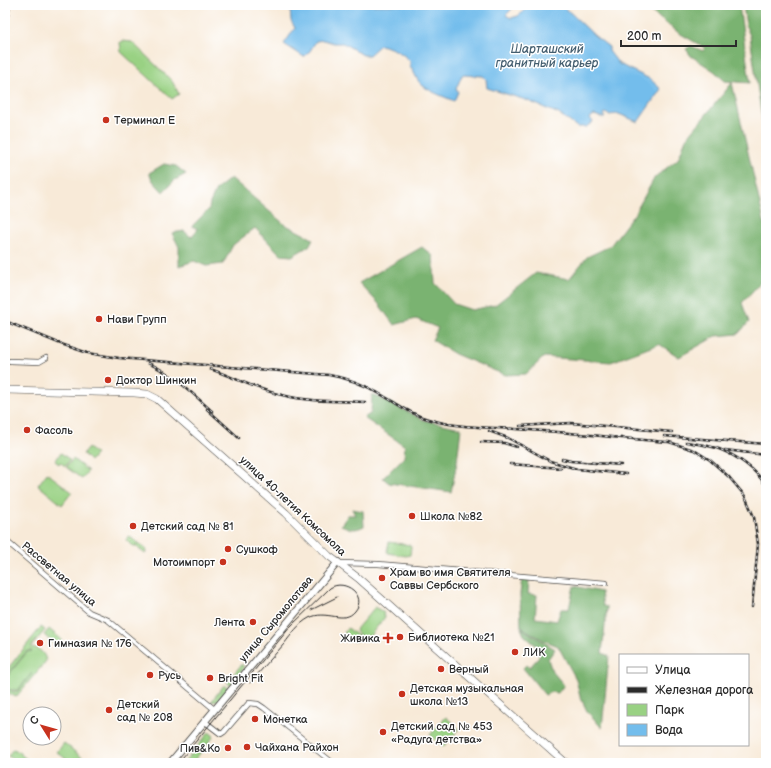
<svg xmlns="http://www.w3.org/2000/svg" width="771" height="768" font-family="'Balsamiq Sans',sans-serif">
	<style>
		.green { fill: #99d183; stroke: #627e57 }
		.forest { fill: #7ab371; stroke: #526f4e }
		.water { fill: #73bdec; stroke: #4f748c }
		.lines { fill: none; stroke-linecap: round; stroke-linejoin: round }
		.minor-casing { stroke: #4a4845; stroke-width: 6 }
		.tertiary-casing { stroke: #4a4845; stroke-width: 8 }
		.secondary-casing { stroke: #4a4845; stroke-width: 8 }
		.minor { stroke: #fff; stroke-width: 4.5 }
		.tertiary { stroke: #fff; stroke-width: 6 }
		.secondary { stroke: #fff; stroke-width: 7 }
		.tram { stroke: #2b2b2b; stroke-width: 1 }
		.rail-casing { stroke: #2b2b2b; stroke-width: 2.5 }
		.rail { stroke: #fff; stroke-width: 1; stroke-dasharray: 3; stroke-linecap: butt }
		.poi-dot { fill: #c8321e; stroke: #fff; stroke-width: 1.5 }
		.labels { text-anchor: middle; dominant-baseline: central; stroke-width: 3; stroke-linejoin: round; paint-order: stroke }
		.poi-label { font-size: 11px; fill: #2b2b2b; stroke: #fff; text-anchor: start }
		.street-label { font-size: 11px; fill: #2b2b2b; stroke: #fff }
		.water-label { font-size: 12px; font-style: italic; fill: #445e6f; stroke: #fff }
	</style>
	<rect width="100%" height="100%" fill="#fff"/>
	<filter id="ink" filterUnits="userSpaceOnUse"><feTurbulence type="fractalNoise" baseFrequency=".025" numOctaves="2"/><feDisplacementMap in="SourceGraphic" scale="8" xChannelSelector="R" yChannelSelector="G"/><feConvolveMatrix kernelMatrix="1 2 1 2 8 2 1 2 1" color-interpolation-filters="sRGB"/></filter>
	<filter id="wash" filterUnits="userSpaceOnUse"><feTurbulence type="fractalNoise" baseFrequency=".012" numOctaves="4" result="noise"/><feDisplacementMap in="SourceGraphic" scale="16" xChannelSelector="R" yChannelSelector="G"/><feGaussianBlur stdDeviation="0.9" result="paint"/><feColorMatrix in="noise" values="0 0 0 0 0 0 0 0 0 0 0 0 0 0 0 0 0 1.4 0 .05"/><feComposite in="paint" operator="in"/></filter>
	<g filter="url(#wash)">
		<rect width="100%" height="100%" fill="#f8ead8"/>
		<path class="green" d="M 123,41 L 132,42 L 172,81 L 179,94 L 172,99 L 121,52 L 120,42 Z
			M 88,448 L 96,454 L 90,461 L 83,454 Z
			M 61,453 L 70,460 L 65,466 L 60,462 L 59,464 L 55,461 Z
			M 73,459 L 88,471 L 82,479 L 66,467 Z
			M 47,473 L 72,492 L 62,505 L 38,485 Z
			M 129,536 L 147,550 L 145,554 L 135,545 L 133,547 L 126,540 Z
			M 389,542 L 410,545 L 411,547 L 410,555 L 406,556 L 388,553 L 387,551 Z
			M 375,607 L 383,612 L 385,617 L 368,638 L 366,639 L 359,635 L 356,631 L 357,628 Z
			M 41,627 L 45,630 L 31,647 C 39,648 45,653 46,661 L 16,697 L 6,692 L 5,686 C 8,691 12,692 18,691 L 32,673 L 18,690 L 9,690 L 6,686 L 5,679 L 27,652 L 32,651 L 27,651 L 5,678 L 5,672 Z
			M 348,628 L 359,637 L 354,642 L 344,633 Z
			M 49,629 L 62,640 L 57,646 L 44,635 Z
			M 242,664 L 244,668 L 230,685 L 227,682 Z
			M 224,685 L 228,688 L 217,701 L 211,702 Z
			M 446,717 L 459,729 L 443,747 L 430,735 Z
			M 209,732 L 214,736 L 192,763 L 184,763 Z
			M 64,743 L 89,763 L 71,763 L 57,752 Z
			M 13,749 L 16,750 L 31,763 L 17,763 L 8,756 Z"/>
		<path class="forest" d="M 638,5 L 739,5 L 750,83 L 725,81 L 714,71 L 691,56 L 686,49 L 691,46 L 703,51 L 705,48 L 679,33 L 650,11 Z
			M 743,5 L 766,5 L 766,147 L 750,36 L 746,26 Z
			M 732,83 L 766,230 L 766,276 L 742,303 L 749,322 L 738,334 L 716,336 L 679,357 L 659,344 L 611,362 L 544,357 L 526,374 L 505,375 L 455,354 L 432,340 L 438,328 L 416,319 L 394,325 L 378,303 L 359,283 L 422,247 L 433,256 L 435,283 L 454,304 L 472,310 L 495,305 L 536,273 L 569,279 L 587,257 L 610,246 L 635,213 L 655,177 L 678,159 L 686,139 Z
			M 164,164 L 176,166 L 186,174 L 175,180 L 163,192 L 153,181 L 149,173 Z
			M 231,178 L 284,224 L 313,239 L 309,246 L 292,256 L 281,255 L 255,228 L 233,245 L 223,264 L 206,266 L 194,261 L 179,266 L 179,247 L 172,233 L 184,231 L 191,237 L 198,229 L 192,226 L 209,209 L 210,203 L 216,190 Z
			M 372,394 L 424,420 L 461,428 L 457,462 L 451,492 L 389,483 L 383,478 L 404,457 L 405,446 L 364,418 L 371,413 Z
			M 352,509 L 363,511 L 364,526 C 354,531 351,529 341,525 L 348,515 L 355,515 Z
			M 522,578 L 529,579 L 528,594 L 537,595 L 535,618 L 557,621 L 561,609 L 569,609 L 574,586 L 601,592 L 603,606 L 607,607 L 602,653 L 609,656 L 602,728 L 587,711 L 580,696 L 576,679 L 558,646 L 543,640 L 521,627 L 520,594 Z
			M 521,628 L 555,649 L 548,659 L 552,671 L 564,685 L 558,693 L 551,692 L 545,695 L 523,668 L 526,665 L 530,667 L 539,657 L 540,649 L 524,635 Z"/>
		<path class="water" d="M 287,5 L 519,5 L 514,7 L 506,15 L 511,18 L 518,16 L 530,5 L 561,5 L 573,15 L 595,36 L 609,47 L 609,51 L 619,64 L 650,79 L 661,89 L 638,122 L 619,114 L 608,115 L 606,113 L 604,114 L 605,117 L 604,118 L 594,115 L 590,118 L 593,122 L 586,127 L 577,127 L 559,114 L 526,100 L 487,88 L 486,79 L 483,76 L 462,75 L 456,89 L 458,92 L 454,101 C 445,97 427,91 420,83 C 416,79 415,72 410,67 L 410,61 C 401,52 393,48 380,45 L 369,55 L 363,55 L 343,43 L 334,43 L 324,40 L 316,41 L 310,51 L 304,57 L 284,44 L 295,28 L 291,21 L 290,8 Z"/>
	</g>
	<g filter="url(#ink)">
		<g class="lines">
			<defs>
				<path id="minor" d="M 10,361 L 39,362 L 46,358
					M 5,540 L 89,612 L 108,620 L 214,709
					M 339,563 L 378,564 L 606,583
					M 204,721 L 221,734 L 224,732 L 249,703 L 258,704 L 264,708 L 333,763"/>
				<path id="tertiary" d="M 170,763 L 338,562"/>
				<path id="secondary" d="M 5,16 L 7,5
					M 5,390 L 134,393 L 147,394 L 157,399 L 286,513 L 329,556 L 358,578 L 566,763"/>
			</defs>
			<use href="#minor" class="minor-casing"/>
			<use href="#tertiary" class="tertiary-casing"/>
			<use href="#secondary" class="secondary-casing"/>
			<use href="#minor" class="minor"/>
			<use href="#tertiary" class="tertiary"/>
			<use href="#secondary" class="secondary"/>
			<path class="tram" d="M 311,610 L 337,597
				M 178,763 L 291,626 L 330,588 C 345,578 368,596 355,611 C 344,625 326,609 309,618 C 298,624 292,634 284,644 C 273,657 261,670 250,683"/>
			<defs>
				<path id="rail" d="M 5,321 L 61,344 L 88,353 L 119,358 L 329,375 C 347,378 364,384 380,394 C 395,402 408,413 425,418 C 454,428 485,427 515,429 C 567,432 618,438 669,442 L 694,450 L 710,460 L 729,477 L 745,496 L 754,517 L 758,544 L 752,607
					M 148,363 C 173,374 193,394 212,411
					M 210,369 C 234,377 257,390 282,395 C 309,402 338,401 365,402
					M 207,409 L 239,438
					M 520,426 L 571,423 L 672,432
					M 489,431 L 508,438 L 550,461 L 577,469 L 626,474
					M 664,436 L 766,444
					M 481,442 L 504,443 L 517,447
					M 686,442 C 697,444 709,445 719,449 C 737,456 756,469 766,486
					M 725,450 L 766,455
					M 562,459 L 571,461 L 621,465
					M 510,464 L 561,468"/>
			</defs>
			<use href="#rail" class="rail-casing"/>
			<use href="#rail" class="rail"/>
		</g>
	</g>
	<g class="poi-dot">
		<circle cx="106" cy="120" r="4"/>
		<circle cx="99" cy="319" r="4"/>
		<circle cx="108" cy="380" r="4"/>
		<circle cx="27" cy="430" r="4"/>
		<circle cx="412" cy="516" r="4"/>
		<circle cx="133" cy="526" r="4"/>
		<circle cx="228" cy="549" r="4"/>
		<circle cx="223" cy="562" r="4"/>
		<circle cx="382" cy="578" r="4"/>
		<circle cx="253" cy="622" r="4"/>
		<circle cx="400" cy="637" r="4"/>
		<path d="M386 632h4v4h4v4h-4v4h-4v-4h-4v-4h4z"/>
		<circle cx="40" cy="643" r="4"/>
		<circle cx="515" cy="652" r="4"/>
		<circle cx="441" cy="669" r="4"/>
		<circle cx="150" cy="675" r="4"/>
		<circle cx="210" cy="678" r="4"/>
		<circle cx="402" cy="694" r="4"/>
		<circle cx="109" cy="710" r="4"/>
		<circle cx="255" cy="719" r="4"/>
		<circle cx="383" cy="732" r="4"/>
		<circle cx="247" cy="747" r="4"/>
		<circle cx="228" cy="748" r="4"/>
	</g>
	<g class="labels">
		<g class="poi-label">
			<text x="114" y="120">Терминал Е</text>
			<text x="107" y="319">Нави Групп</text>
			<text x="116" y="380">Доктор Шинкин</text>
			<text x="35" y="430">Фасоль</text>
			<text x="420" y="516">Школа №82</text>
			<text x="141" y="526">Детский сад № 81</text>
			<text x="236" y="549">Сушкоф</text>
			<text x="215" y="562" text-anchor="end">Мотоимпорт</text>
			<text x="390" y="572">Храм во имя Святителя<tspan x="390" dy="13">Саввы Сербского</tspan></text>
			<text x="245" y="622" text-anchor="end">Лента</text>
			<text x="408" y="637">Библиотека №21</text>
			<text x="380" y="638" text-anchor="end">Живика</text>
			<text x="48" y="643">Гимназия № 176</text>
			<text x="523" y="652">ЛИК</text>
			<text x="449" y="669">Верный</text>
			<text x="158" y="675">Русь</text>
			<text x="218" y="678">Bright Fit</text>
			<text x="410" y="688">Детская музыкальная<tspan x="410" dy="13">школа №13</tspan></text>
			<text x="117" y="704">Детский<tspan x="117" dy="13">сад № 208</tspan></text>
			<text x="263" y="719">Монетка</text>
			<text x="391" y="726">Детский сад № 453<tspan x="391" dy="13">«Радуга детства»</tspan></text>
			<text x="255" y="747">Чайхана Райхон</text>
			<text x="220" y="748" text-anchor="end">Пив&amp;Ко</text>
		</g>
		<g class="street-label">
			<text transform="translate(293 506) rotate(43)">улица 40-летия Комсомола</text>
			<text transform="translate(59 574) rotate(40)">Рассветная улица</text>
			<text transform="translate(276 619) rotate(-50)">улица Сыромолотова</text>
		</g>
		<g class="water-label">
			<text x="547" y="49">Шарташский<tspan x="547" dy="14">гранитный карьер</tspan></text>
		</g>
	</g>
	<rect width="771" height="768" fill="none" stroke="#fff" stroke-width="20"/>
	<rect x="619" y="654" width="130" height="92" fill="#ffffff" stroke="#aaaaaa"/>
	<rect x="627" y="667" width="20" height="6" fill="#ffffff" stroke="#aaaaaa"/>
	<text x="655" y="674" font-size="12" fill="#2b2b2b">Улица</text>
	<rect x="627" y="687" width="20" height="6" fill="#2b2b2b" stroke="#aaaaaa"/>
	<text x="655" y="694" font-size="12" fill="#2b2b2b">Железная дорога</text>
	<rect x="627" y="704" width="20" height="12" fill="#99d183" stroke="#aaaaaa"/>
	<text x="655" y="714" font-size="12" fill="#2b2b2b">Парк</text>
	<rect x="627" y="724" width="20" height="12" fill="#73bdec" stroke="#aaaaaa"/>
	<text x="655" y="734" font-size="12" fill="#2b2b2b">Вода</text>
	<g transform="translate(42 726) rotate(307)"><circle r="19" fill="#ffffff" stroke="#aaaaaa"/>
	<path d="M0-3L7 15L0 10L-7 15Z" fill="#c8321e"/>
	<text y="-6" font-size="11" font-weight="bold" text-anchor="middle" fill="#2b2b2b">С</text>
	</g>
	<path d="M621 40v6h115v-6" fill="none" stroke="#2b2b2b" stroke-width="2"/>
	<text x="627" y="40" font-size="12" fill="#2b2b2b" stroke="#ffffff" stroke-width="3" paint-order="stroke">200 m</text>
</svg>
